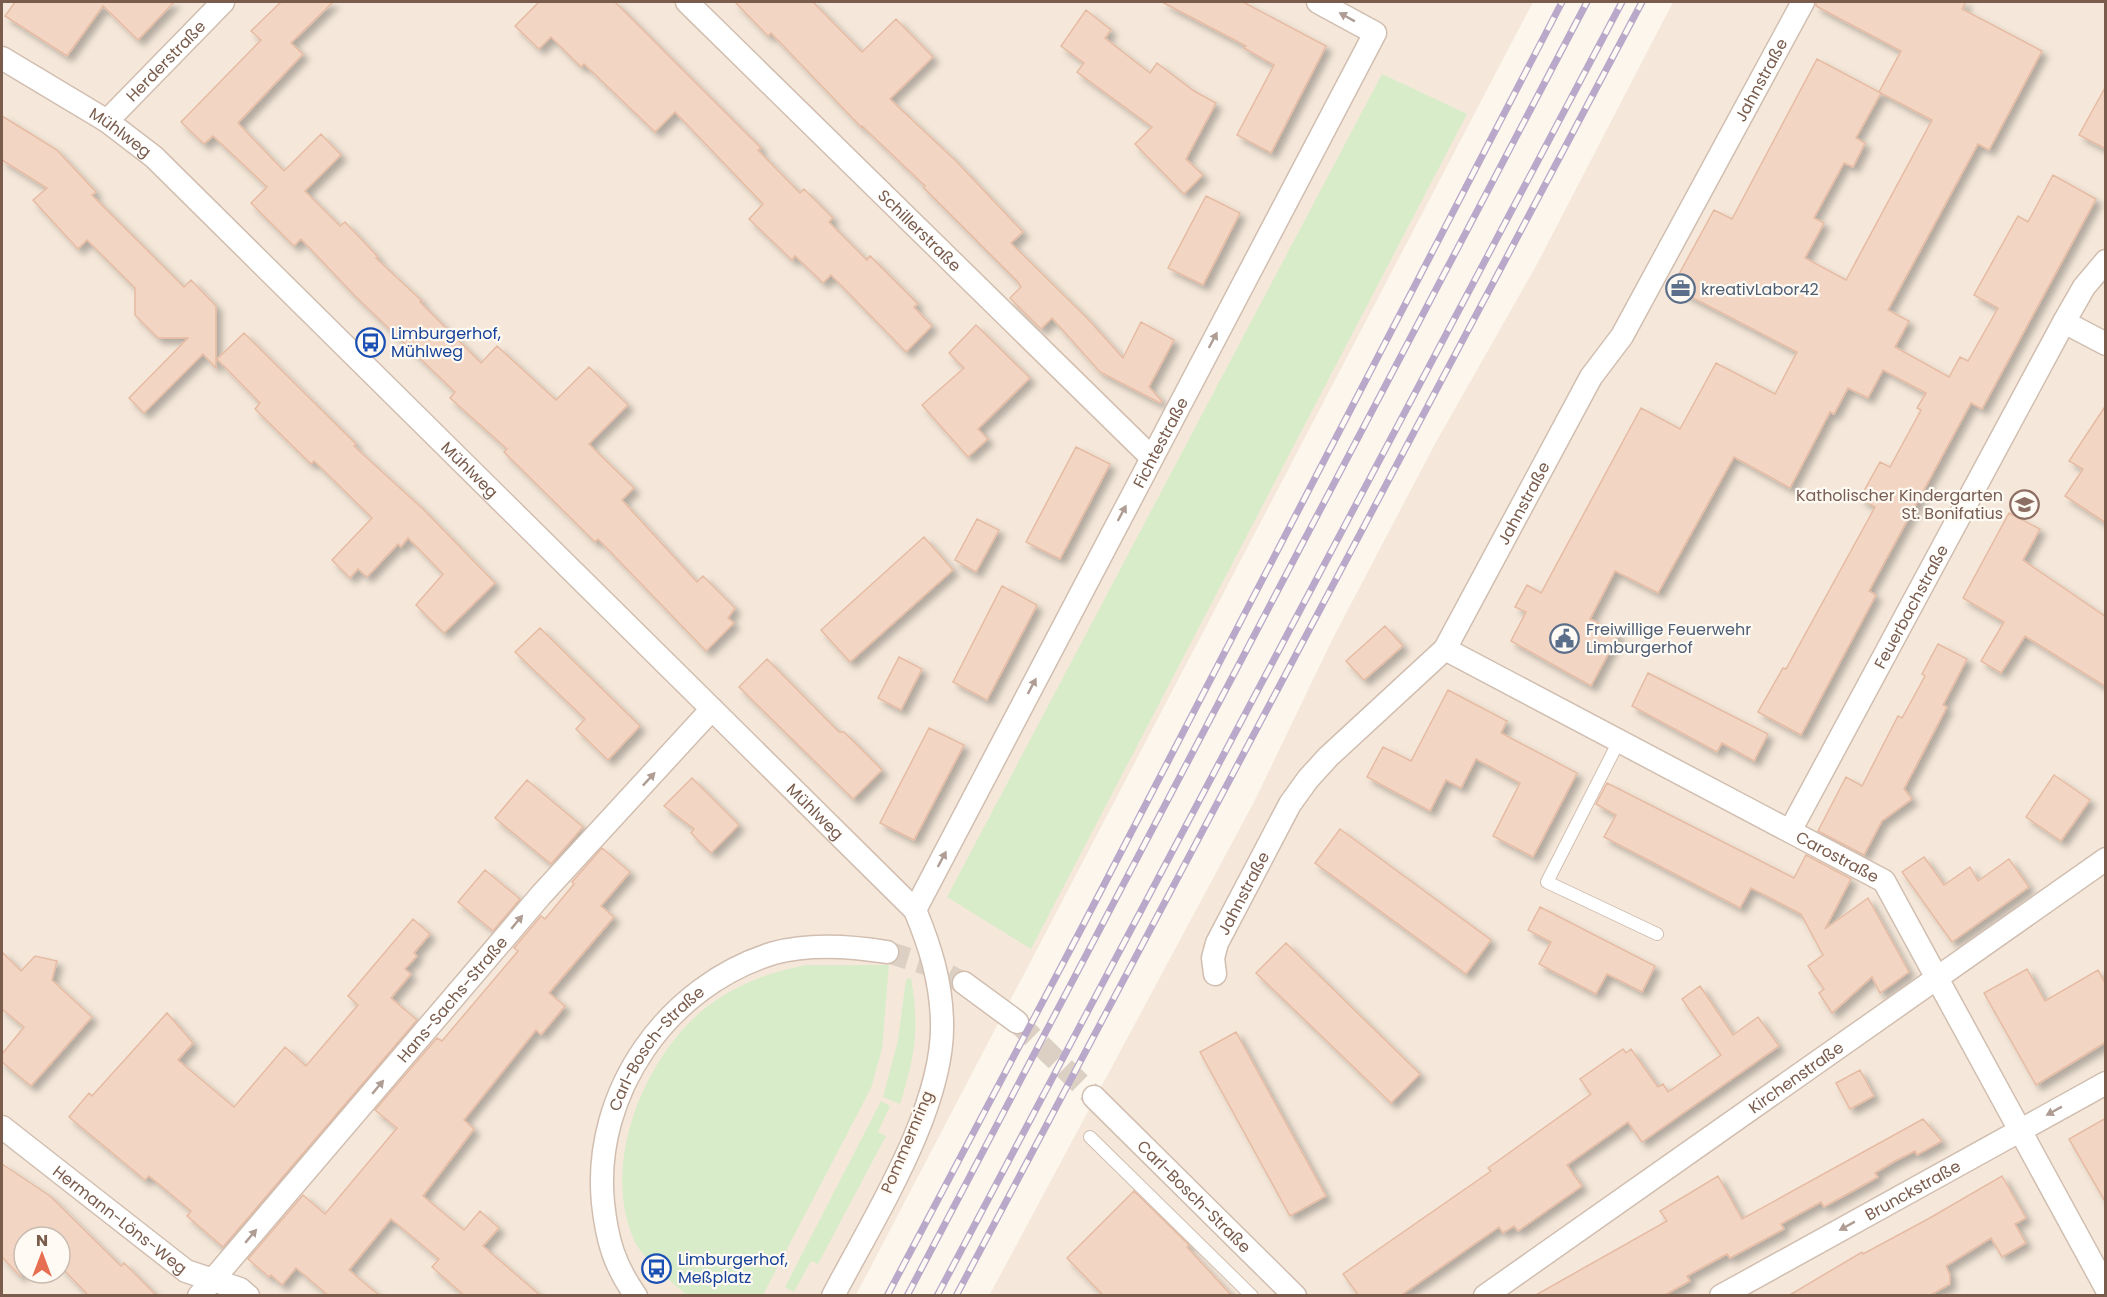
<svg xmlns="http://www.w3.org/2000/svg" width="2107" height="1297" font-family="Poppins,sans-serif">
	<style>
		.residential { fill: #f5e8da; fill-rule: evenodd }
		.green { fill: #d8ecc9 }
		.building { fill: #f3d5c3; stroke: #e6bba3; stroke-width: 1.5; filter: url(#shadow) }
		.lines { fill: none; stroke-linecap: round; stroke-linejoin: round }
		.street-tunnel { stroke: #dcd0c4; stroke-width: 22; stroke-dasharray: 22 11; stroke-linecap: butt }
		.lane-casing { stroke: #d1beb0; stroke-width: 14 }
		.street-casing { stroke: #d1beb0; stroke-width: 25 }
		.lane { stroke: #fff; stroke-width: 12 }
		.street { stroke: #fff; stroke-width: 22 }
		.rail-casing { stroke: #b9a8c9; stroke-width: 7 }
		.rail { stroke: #fffaf3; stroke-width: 4.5; stroke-dasharray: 14; stroke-linecap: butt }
		.oneway { fill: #af9d94 }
		.labels { text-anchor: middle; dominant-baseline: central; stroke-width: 4.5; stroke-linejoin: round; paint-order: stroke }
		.street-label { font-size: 16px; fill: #7a5c4d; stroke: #fffaf3 }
		.service-label { font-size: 16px; fill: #4e5e75; stroke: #fffaf3; text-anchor: start }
		.transit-label { font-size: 16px; fill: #164399; stroke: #fffaf3; text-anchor: start }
		.education-label { font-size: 16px; fill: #785e54; stroke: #fffaf3; text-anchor: end }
	</style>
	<defs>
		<filter id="shadow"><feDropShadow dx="5.5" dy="5.5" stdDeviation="3" flood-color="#0004"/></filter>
	</defs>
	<rect width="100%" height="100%" fill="#fdf6ec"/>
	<path class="residential" d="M 2,2 L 1533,2 L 856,1295 L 2,1296 ZM 24,1237 L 60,1237 L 60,1273 L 24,1273 Z
		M 1673,2 L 2105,2 L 2105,1295 L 989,1296 L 1255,800 L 1333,638 L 1436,442 L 1536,266 Z"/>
	<path class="green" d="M 1382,74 L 1467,114 L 1031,949 L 947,897 Z
		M 806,965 L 889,965 L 882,1049 L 871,1088 L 763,1295 L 687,1295 C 676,1287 642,1256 636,1244 C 596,1164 649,1041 721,997 C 748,980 775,971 806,965 Z
		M 911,978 C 920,1030 915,1055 900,1104 L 883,1097 L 898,1040 L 906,979 Z
		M 881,1101 L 890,1106 L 878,1132 L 886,1136 L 818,1264 L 811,1261 L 794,1292 L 785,1287 Z"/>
	<path class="building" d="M 15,2 L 174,2 L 138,40 L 103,6 L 67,56 L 5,16 Z
		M 281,2 L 333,2 L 291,43 L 303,54 L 238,123 L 284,171 L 321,134 L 341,155 L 305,191 L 340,226 L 345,222 L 378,257 L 376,258 L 422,301 L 420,302 L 481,363 L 497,346 L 556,400 L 589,367 L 628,405 L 589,444 L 634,488 L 622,500 L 697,582 L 703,576 L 735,608 L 728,618 L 734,623 L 706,651 L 598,539 L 595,542 L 504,452 L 507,449 L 450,398 L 455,392 L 355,296 L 301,239 L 294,246 L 251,203 L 267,187 L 213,136 L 204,144 L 181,122 L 261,40 L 251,31 Z
		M 539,2 L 615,2 L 761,148 L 758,150 L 800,193 L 804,189 L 833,218 L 829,222 L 867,260 L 870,256 L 918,304 L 914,307 L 932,326 L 906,352 L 831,275 L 823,283 L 795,256 L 792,260 L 749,219 L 763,204 L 675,112 L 655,132 L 584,64 L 581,67 L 551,37 L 539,49 L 515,26 Z
		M 735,2 L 813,2 L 862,52 L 896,19 L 933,57 L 890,99 L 956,161 L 1023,232 L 1011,243 L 1087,318 L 1123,358 L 1141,322 L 1174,340 L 1149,387 L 1162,401 L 1160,403 L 1100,372 L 1052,318 L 1041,329 L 1010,298 L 1021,287 L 1018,282 L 924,188 L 925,186 L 862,126 L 861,127 L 771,33 L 768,36 Z
		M 1162,2 L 1243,2 L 1326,46 L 1271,153 L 1237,135 L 1274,65 L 1244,48 L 1246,46 Z
		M 1816,2 L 1966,2 L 1962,9 L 2042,51 L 1989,150 L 1978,144 L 1888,310 L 1909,321 L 1895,347 L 1949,377 L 1960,357 L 1968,361 L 1998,308 L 1974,295 L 2018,216 L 2028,222 L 2053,175 L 2096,199 L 1982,409 L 1971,403 L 1869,591 L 1876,595 L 1801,735 L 1758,712 L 1783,668 L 1786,669 L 1875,507 L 1860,498 L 1880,462 L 1890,467 L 1921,410 L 1917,408 L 1926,393 L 1883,370 L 1868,398 L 1848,388 L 1834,414 L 1830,412 L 1790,488 L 1734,457 L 1658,593 L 1615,571 L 1590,619 L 1619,634 L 1591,686 L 1511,641 L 1526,612 L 1515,607 L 1527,585 L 1541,593 L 1641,408 L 1680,429 L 1716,363 L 1775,394 L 1797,352 L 1672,287 L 1714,210 L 1732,219 L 1817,59 L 1881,93 L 1856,138 L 1865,143 L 1853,167 L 1844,163 L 1814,218 L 1824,223 L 1805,258 L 1846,280 L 1932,120 L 1879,92 L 1901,51 L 1816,6 Z
		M 1086,10 L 1111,30 L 1105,38 L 1150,73 L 1157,63 L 1194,91 L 1216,103 L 1186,159 L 1203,175 L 1184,194 L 1135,144 L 1152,127 L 1077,72 L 1084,63 L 1061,46 Z
		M 2106,86 L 2106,149 L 2079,135 Z
		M 2,116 L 57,150 L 96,192 L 92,195 L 184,287 L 191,280 L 216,306 L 216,368 L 203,354 L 144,413 L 129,398 L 188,338 L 158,338 L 135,315 L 135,288 L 87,240 L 78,249 L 33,200 L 47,188 L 2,160 Z
		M 1206,196 L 1240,213 L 1203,285 L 1168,268 Z
		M 976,325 L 1030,378 L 978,429 L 988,439 L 968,457 L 922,405 L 964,368 L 949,353 Z
		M 244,333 L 356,444 L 354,446 L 424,510 L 495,583 L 444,633 L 416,605 L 443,574 L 408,538 L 401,547 L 398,544 L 367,577 L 358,569 L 350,578 L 332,560 L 372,518 L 314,461 L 311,464 L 255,409 L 260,403 L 217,359 Z
		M 2106,405 L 2106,523 L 2065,496 L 2083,469 L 2069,461 Z
		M 1076,447 L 1110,464 L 1060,559 L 1026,542 Z
		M 2009,513 L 2040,529 L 2023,560 L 2106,617 L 2106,687 L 2025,636 L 2001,673 L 1981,661 L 2004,622 L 1963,598 Z
		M 977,519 L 999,530 L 976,572 L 955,560 Z
		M 924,537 L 953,570 L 850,662 L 821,630 Z
		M 1002,586 L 1037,605 L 987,700 L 953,682 Z
		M 1385,626 L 1403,646 L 1364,680 L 1346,661 Z
		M 540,628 L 640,726 L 608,760 L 576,729 L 585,719 L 515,652 Z
		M 1938,644 L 1967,659 L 1943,705 L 1947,707 L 1904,789 L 1912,799 L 1882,821 L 1864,855 L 1818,831 L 1846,777 L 1862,786 L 1898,716 L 1902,718 L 1925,676 L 1922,674 Z
		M 899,657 L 922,669 L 901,710 L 878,698 Z
		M 767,659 L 839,732 L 844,732 L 882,770 L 853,799 L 739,687 Z
		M 1648,673 L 1768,734 L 1754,761 L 1722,743 L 1717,752 L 1632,706 Z
		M 1448,690 L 1507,721 L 1501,733 L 1577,773 L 1533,857 L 1493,836 L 1520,783 L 1476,759 L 1461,788 L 1446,780 L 1430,811 L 1367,777 L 1383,747 L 1411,761 Z
		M 929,728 L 964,745 L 914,840 L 880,823 Z
		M 2054,775 L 2090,800 L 2061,841 L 2026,817 Z
		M 692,778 L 739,825 L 711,853 L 691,833 L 694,829 L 664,806 Z
		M 527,780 L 583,827 L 551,864 L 495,818 Z
		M 1607,783 L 1794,878 L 1806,855 L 1851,879 L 1825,929 L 1868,898 L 1909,972 L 1880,993 L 1872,977 L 1832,1013 L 1819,993 L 1824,989 L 1808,966 L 1823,955 L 1801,914 L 1751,888 L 1740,908 L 1604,837 L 1616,815 L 1596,804 Z
		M 1340,829 L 1491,940 L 1466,974 L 1315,863 Z
		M 602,848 L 630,872 L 601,906 L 614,917 L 549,993 L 565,1006 L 541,1035 L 536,1030 L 464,1120 L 474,1129 L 423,1196 L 464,1230 L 480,1211 L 499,1228 L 483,1246 L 541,1296 L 465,1296 L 432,1267 L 439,1259 L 391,1219 L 349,1270 L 380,1296 L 329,1296 L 296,1268 L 282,1285 L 271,1275 L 269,1277 L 248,1259 L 303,1195 L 325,1214 L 397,1128 L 375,1110 L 437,1038 L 442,1041 L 518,951 L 514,948 L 541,916 L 545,919 L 574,884 L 572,882 Z
		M 1924,857 L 1944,885 L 1970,867 L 1978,881 L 2009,859 L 2029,887 L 1952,942 L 1902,872 Z
		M 485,870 L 520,899 L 493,931 L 458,902 Z
		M 1540,907 L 1655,966 L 1642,992 L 1607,974 L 1596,994 L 1539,964 L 1551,942 L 1528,930 Z
		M 413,919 L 430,934 L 414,953 L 417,956 L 405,969 L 411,974 L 391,998 L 417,1020 L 223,1247 L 187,1216 L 191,1211 L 149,1176 L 145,1180 L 69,1117 L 89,1093 L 92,1096 L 167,1013 L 193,1043 L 178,1060 L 234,1107 L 285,1047 L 306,1066 L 358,1005 L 348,996 Z
		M 1286,943 L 1420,1074 L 1391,1103 L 1256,973 Z
		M 2,952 L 21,971 L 35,956 L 57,961 L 52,980 L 92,1017 L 31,1086 L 2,1062 L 2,1054 L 24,1027 L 2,1009 Z
		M 2027,969 L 2045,1001 L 2098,970 L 2106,985 L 2106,1042 L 2036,1085 L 1984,993 Z
		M 1700,986 L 1733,1035 L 1758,1017 L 1779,1046 L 1642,1142 L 1628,1122 L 1567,1165 L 1582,1186 L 1518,1231 L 1514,1226 L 1503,1233 L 1499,1227 L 1400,1296 L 1359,1296 L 1343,1274 L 1491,1171 L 1488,1168 L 1591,1094 L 1580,1079 L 1623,1049 L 1626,1053 L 1631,1049 L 1658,1087 L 1663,1084 L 1668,1092 L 1721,1055 L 1682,999 Z
		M 1236,1032 L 1326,1196 L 1290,1216 L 1200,1052 Z
		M 1860,1070 L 1874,1096 L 1850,1109 L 1836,1083 Z
		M 2106,1118 L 2106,1203 L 2069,1139 Z
		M 1923,1119 L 1942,1141 L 1917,1155 L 1915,1151 L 1895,1161 L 1875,1173 L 1878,1177 L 1824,1207 L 1821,1202 L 1781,1224 L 1784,1229 L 1730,1258 L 1727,1254 L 1687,1276 L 1690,1281 L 1663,1296 L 1534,1296 L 1667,1221 L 1660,1211 L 1718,1176 L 1742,1219 Z
		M 2,1164 L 50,1196 L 121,1266 L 124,1263 L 157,1296 L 89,1296 L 60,1266 L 60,1237 L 24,1237 L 24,1272 L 20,1276 L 2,1257 Z
		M 2002,1176 L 2026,1218 L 2015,1224 L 2026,1243 L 2002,1257 L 1991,1238 L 1946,1266 L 1950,1275 L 1950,1284 L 1929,1296 L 1788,1296 L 1862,1252 L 1863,1254 L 1928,1219 Z
		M 1134,1191 L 1189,1245 L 1187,1247 L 1232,1296 L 1104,1296 L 1067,1258 Z"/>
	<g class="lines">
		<path class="street-tunnel" d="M 887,952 L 926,964 L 964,983
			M 1017,1022 L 1094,1097"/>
		<defs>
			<path id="lane" d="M 1619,741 L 1547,882 L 1657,934
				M 1090,1137 L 1252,1296"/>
			<g id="street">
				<path id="s1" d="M 687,2 L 1151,457"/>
				<path id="s2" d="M 2,58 L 107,121 L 154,157 L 915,910 C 930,946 941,981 942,1021 C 945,1108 873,1219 833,1296"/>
				<path id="s3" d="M 107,121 L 223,2"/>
				<path d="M 2064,322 L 2106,344"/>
				<path id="s4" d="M 1445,649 L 1884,881 L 2106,1288"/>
				<path id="s5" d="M 1790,831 L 2064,322 L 2084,287 L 2106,261"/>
				<path id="s6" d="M 915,910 L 1375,33 L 1318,2"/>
				<path id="s7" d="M 1215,974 L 1213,958 L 1217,943 L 1290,804 L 1308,779 L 1328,757 L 1445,649 L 1591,377 L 1622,336 L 1803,2"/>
				<path d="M 964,983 L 1017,1022"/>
				<path id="s8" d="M 1094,1097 L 1295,1296"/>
				<path id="s9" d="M 2,1127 L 186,1271 L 240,1289 L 248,1296"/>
				<path id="s10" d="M 199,1296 L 541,895 L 712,709"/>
				<path id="s11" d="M 636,1296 C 614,1265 607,1240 603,1203 C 592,1092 668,985 774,953 C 810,943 850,946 887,952"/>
				<path id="s12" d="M 1485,1296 L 2106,859"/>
				<path id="s13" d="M 1721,1296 L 2106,1083"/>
			</g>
		</defs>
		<use href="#lane" class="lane-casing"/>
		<use href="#street" class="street-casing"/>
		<use href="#lane" class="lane"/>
		<use href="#street" class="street"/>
		<defs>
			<path id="rail" d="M 887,1296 L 1079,933 L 1562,2
				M 907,1296 L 1587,2
				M 937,1296 L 1622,2
				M 956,1296 L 1642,2"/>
		</defs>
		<use href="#rail" class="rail-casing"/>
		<use href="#rail" class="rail"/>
	</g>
	<defs><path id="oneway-solid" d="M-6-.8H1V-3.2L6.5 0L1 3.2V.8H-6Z" transform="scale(1.5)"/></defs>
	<g class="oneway">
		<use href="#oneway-solid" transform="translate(1347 17) rotate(-151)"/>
		<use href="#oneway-solid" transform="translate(1213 340) rotate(-62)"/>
		<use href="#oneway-solid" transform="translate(1122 513) rotate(-62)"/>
		<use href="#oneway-solid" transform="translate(1032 686) rotate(-62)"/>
		<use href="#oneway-solid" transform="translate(649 779) rotate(-47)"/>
		<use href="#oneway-solid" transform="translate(942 859) rotate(-62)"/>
		<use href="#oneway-solid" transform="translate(517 922) rotate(-50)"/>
		<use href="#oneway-solid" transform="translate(378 1087) rotate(-50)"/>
		<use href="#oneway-solid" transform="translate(2054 1111) rotate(151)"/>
		<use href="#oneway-solid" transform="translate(1847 1226) rotate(151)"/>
		<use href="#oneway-solid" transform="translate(251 1236) rotate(-50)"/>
	</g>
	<defs>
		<symbol id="office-ring" viewBox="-11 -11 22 22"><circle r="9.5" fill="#fffaf3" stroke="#5c6f8a" stroke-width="1.5"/><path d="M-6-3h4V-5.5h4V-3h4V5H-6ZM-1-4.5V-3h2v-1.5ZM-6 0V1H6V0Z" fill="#5c6f8a"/></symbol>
		<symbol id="bus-ring" viewBox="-11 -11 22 22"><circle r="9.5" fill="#fffaf3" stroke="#1a4fb4" stroke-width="1.5"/><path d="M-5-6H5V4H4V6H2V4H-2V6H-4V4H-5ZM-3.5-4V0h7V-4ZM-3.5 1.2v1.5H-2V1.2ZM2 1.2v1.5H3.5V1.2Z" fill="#1a4fb4"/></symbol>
		<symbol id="school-ring" viewBox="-11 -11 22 22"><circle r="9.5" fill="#fffaf3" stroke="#8d6e63" stroke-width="1.5"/><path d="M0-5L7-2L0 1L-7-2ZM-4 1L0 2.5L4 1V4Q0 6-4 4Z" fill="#8d6e63"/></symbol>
		<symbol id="civic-ring" viewBox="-11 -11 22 22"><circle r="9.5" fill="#fffaf3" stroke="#5c6f8a" stroke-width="1.5"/><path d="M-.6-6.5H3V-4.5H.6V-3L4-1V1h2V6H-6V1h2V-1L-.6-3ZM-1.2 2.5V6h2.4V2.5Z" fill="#5c6f8a"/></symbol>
	</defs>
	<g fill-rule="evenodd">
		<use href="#office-ring" x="1664" y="272" width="33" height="33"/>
		<use href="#bus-ring" x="354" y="326" width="33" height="33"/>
		<use href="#school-ring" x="2008" y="488" width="33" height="33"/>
		<use href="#civic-ring" x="1548" y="622" width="33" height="33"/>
		<use href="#bus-ring" x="640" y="1252" width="33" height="33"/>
	</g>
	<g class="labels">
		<g class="street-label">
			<text stroke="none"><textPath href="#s3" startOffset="84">Herderstraße</textPath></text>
			<text stroke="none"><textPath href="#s7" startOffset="1060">Jahnstraße</textPath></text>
			<text stroke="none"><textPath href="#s2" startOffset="140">Mühlweg</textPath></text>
			<text stroke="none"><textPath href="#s1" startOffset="326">Schillerstraße</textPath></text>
			<text stroke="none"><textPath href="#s6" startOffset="528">Fichtestraße</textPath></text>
			<text stroke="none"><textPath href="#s2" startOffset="626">Mühlweg</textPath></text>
			<text stroke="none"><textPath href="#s7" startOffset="574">Jahnstraße</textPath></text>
			<text stroke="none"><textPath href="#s5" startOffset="255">Feuerbachstraße</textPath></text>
			<text stroke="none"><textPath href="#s2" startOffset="1112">Mühlweg</textPath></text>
			<text stroke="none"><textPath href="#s4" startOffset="444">Carostraße</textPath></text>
			<text stroke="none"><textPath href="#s7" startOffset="88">Jahnstraße</textPath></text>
			<text stroke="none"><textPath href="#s10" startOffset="390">Hans-Sachs-Straße</textPath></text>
			<text stroke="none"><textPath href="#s11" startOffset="270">Carl-Bosch-Straße</textPath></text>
			<text stroke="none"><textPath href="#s12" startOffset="380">Kirchenstraße</textPath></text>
			<text transform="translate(907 1142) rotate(-67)">Pommernring</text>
			<text stroke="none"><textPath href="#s13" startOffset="219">Brunckstraße</textPath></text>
			<text stroke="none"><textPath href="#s8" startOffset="141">Carl-Bosch-Straße</textPath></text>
			<text stroke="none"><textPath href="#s9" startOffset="150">Hermann-Löns-Weg</textPath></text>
		</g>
		<g class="service-label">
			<text x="1701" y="289">kreativLabor42</text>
			<text x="1586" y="629">Freiwillige Feuerwehr<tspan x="1586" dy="18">Limburgerhof</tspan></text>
		</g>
		<g class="transit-label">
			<text x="391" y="333">Limburgerhof,<tspan x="391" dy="18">Mühlweg</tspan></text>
			<text x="678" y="1259">Limburgerhof,<tspan x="678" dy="18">Meßplatz</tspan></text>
		</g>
		<g class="education-label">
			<text x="2003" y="495">Katholischer Kindergarten<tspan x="2003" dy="18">St. Bonifatius</tspan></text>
		</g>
	</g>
	<rect width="2107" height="1297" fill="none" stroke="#7a5c4d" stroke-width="6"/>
	<g transform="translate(42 1255)"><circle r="28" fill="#fffaf3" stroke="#cabbb1" stroke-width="1.5"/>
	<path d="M0-4.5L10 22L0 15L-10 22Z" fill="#e76f51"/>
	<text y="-9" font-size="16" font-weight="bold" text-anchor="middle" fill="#7a5c4d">N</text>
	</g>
</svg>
